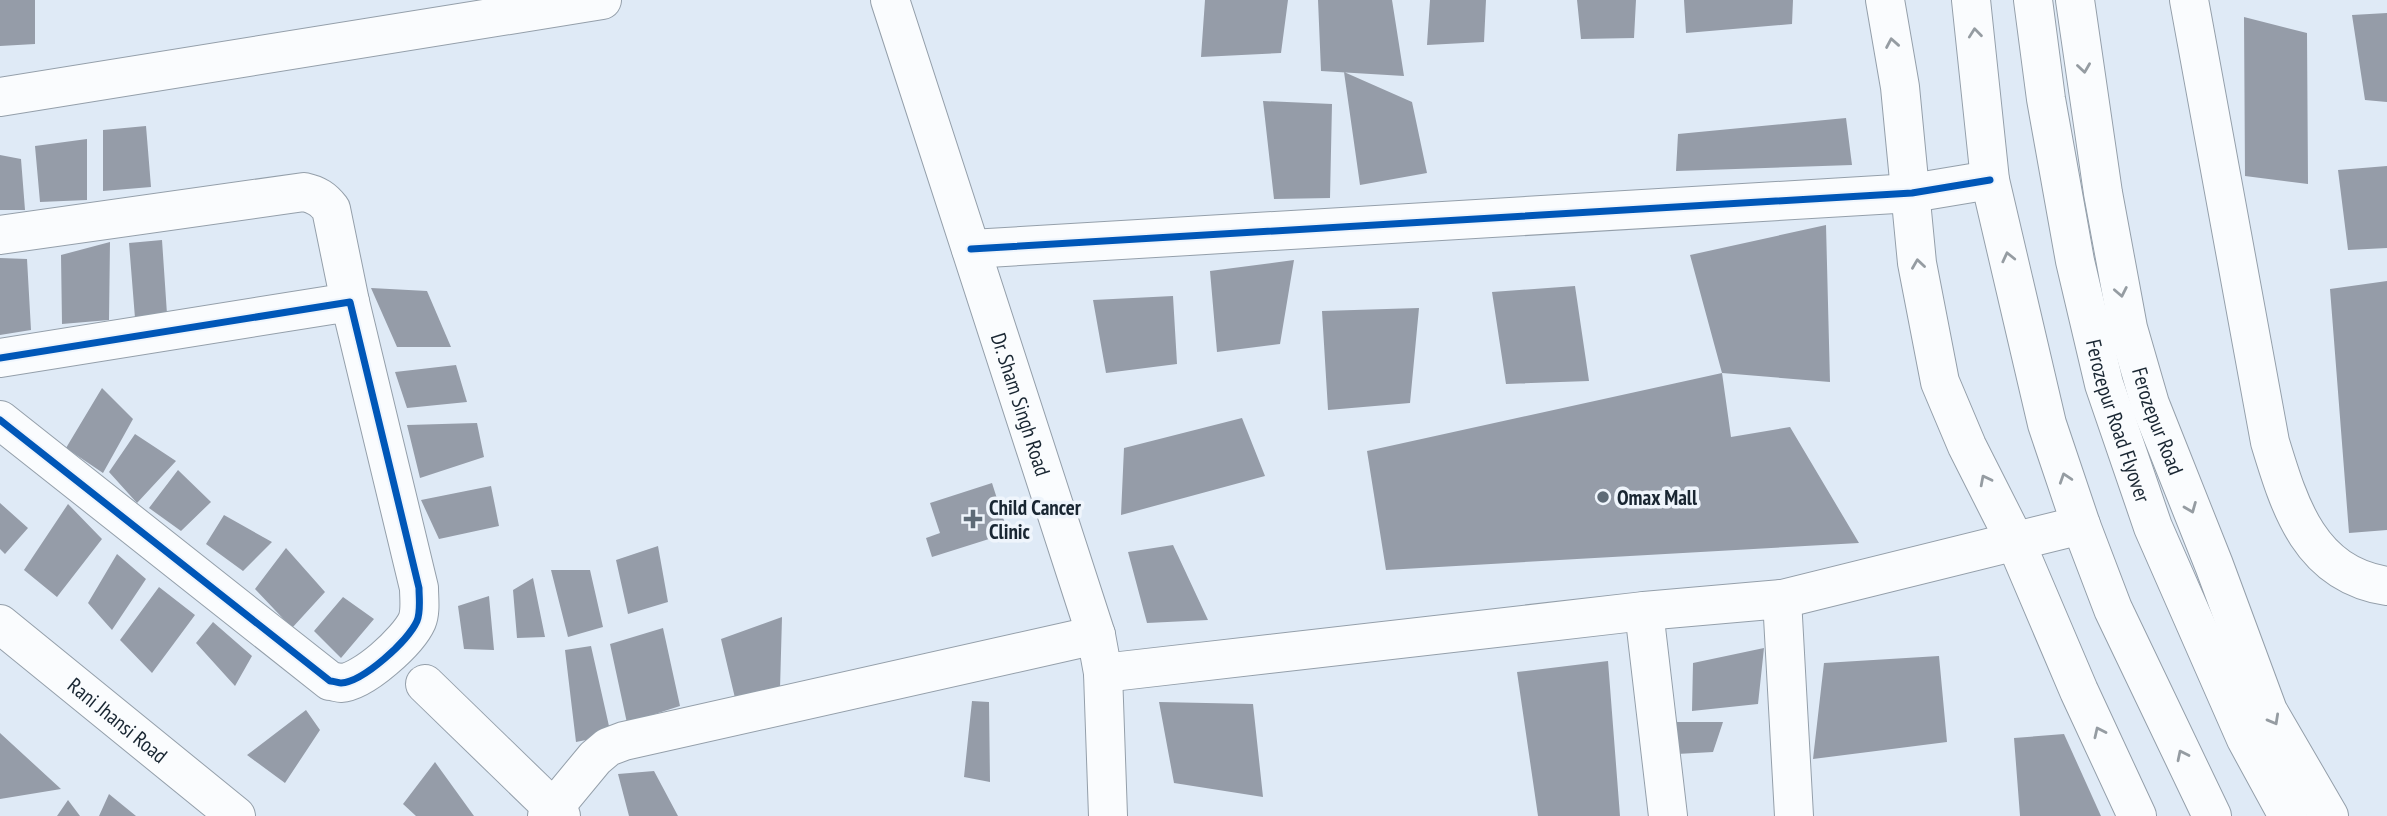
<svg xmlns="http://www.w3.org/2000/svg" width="2387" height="816" font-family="'PT Sans Narrow',sans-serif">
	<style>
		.building { fill: #959ca8 }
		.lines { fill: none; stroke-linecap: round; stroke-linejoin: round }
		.minor-casing { stroke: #949faa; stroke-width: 40 }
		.major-casing { stroke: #949faa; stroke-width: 40 }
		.minor { stroke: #fafcfe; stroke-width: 38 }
		.major { stroke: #fafcfe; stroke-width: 38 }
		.cycleway-casing { stroke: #eff5fc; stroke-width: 11 }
		.cycleway { stroke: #0057b8; stroke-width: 7 }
		.oneway { stroke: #959ca2 }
		.poi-dot { fill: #5e6b77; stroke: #eff5fc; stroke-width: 2.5 }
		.labels { text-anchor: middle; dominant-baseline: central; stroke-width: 7; stroke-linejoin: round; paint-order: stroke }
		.street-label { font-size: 21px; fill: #192632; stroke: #eff5fc }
		.poi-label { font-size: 21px; font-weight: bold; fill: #192632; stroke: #eff5fc; text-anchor: start }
	</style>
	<rect width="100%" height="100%" fill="#dfeaf6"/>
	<path class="building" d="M 0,0 L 35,0 L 35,44 L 0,46 Z
		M 1205,0 L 1288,0 L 1281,53 L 1201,57 Z
		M 1318,0 L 1392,0 L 1404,76 L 1321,71 Z
		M 1430,0 L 1486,0 L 1484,42 L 1427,45 Z
		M 1577,0 L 1636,0 L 1634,38 L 1581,39 Z
		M 1684,0 L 1793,0 L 1792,24 L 1686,33 Z
		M 2387,13 L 2387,102 L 2365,100 L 2352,15 Z
		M 2244,17 L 2307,33 L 2308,184 L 2245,176 Z
		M 1344,72 L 1412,102 L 1427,173 L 1360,185 Z
		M 1263,101 L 1332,104 L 1330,198 L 1274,199 Z
		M 1846,118 L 1852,165 L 1676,171 L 1678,134 Z
		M 146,126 L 151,187 L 103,191 L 103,130 Z
		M 87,139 L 87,200 L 40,202 L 35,146 Z
		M 0,155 L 21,159 L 25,210 L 0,210 Z
		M 2387,166 L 2387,248 L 2348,250 L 2338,170 Z
		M 1826,225 L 1830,382 L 1722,373 L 1690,255 Z
		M 162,240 L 167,314 L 135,318 L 129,243 Z
		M 110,242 L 109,320 L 62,324 L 61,255 Z
		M 0,258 L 27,259 L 31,330 L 0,335 Z
		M 1294,260 L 1280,344 L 1217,352 L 1210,271 Z
		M 2387,281 L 2387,530 L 2349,533 L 2330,289 Z
		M 1575,286 L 1589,381 L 1506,384 L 1492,292 Z
		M 371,288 L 427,291 L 451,347 L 397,347 Z
		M 1173,296 L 1177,364 L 1106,373 L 1093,300 Z
		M 1419,308 L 1410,403 L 1328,410 L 1322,311 Z
		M 456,365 L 467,402 L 407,408 L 395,372 Z
		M 1722,373 L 1731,437 L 1790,427 L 1859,543 L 1386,570 L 1367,451 Z
		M 102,388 L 133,419 L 103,473 L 66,448 Z
		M 1242,418 L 1265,476 L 1121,515 L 1124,448 Z
		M 477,423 L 484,457 L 420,478 L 407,425 Z
		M 135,434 L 176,461 L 137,503 L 109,472 Z
		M 178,470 L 211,502 L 181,531 L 149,508 Z
		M 992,483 L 1008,533 L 932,557 L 926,538 L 940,533 L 930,503 Z
		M 491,486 L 499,526 L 439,539 L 421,500 Z
		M 0,503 L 28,528 L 5,554 L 0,549 Z
		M 68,504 L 102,539 L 57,597 L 24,570 Z
		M 224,515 L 272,542 L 243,571 L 206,544 Z
		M 1173,545 L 1208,620 L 1147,623 L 1128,552 Z
		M 658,546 L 668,602 L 628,614 L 616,560 Z
		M 286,548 L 325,592 L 292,628 L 255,589 Z
		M 117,554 L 146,579 L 112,630 L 88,603 Z
		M 551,570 L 590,570 L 603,627 L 568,637 Z
		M 533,578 L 545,637 L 517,638 L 513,590 Z
		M 159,587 L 195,615 L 152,673 L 120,640 Z
		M 489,596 L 494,650 L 464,649 L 458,606 Z
		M 343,597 L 374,619 L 341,658 L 314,631 Z
		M 782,617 L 780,689 L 735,698 L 721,639 Z
		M 213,622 L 252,656 L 235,686 L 196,643 Z
		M 663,628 L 680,706 L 627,723 L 610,644 Z
		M 591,646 L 611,735 L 576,742 L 565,650 Z
		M 1764,648 L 1758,704 L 1692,711 L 1693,663 Z
		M 1939,656 L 1947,742 L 1813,759 L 1824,663 Z
		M 1608,661 L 1620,816 L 1538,816 L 1517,672 Z
		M 972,701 L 989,702 L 990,782 L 964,777 Z
		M 1159,702 L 1253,704 L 1263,797 L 1174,783 Z
		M 306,710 L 320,730 L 285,783 L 247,755 Z
		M 1673,722 L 1723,722 L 1713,752 L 1677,754 Z
		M 0,733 L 61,789 L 0,799 Z
		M 2064,734 L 2101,816 L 2020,816 L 2014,738 Z
		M 435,762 L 474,816 L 416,816 L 403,804 Z
		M 654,771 L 678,816 L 629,816 L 618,774 Z
		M 109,794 L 136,816 L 99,816 Z
		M 68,800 L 80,816 L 57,816 Z"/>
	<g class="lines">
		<defs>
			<g id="minor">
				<path id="s1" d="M 890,0 L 1096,635 L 1103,673 L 1108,816"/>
				<path d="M 1885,0 L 1900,87 L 1917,263 L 1940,382 L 1967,446 L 2016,543 L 2079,691 L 2137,816"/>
				<path d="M 2189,0 L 2270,442 C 2290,508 2310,574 2387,586"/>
				<path d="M 0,97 L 602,0"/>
				<path d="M 0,235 L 304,192 C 317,195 323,199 331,209 L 350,302"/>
				<path d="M 971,249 L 1912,193 L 1990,180"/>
				<path d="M 0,358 L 350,302 L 419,588 C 419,598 421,611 417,621 C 408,641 363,682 341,683 C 339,683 333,681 330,681 L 0,420"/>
				<path d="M 1782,599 L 2081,525"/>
				<path d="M 1644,611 L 1668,816"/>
				<path id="s2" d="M 0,624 L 236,816"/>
				<path d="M 1103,673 L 1644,611 L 1782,599 L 1794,816"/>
				<path d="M 425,684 L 561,816"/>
				<path d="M 547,816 L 595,758 L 608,747 L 624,741 L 1096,635"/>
			</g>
			<g id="major">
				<path d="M 1971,0 L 1990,180 L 2047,424 L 2081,525 L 2113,609 L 2212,816"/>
				<path id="s3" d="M 2033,0 L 2046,99 L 2075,261 L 2104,384 L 2153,527 L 2246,739 L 2288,816"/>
				<path id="s4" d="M 2075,0 L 2103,193 L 2128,328 L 2150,404 L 2214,565 L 2268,711 L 2329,816"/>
			</g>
		</defs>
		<use href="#minor" class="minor-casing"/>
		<use href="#major" class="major-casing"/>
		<use href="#minor" class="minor"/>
		<use href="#major" class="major"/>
		<defs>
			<path id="cycleway" d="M 971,249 L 1912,193 L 1990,180
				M 0,358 L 350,302 L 419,588 C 419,598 421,611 417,621 C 408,641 363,682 341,683 C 339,683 333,681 330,681 L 0,420"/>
		</defs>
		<use href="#cycleway" class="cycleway-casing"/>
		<use href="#cycleway" class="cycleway"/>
	</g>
	<defs><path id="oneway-chevron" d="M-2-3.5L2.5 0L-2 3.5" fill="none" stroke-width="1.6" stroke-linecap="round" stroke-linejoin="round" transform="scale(1.75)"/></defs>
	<g class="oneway">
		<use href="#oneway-chevron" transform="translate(1975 33) rotate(-96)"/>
		<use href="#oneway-chevron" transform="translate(1892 43) rotate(-100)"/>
		<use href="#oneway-chevron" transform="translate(2084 68) rotate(82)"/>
		<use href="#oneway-chevron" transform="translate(2008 257) rotate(-103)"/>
		<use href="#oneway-chevron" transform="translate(1918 264) rotate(-98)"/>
		<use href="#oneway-chevron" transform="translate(2121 292) rotate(79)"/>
		<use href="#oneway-chevron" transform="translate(2065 478) rotate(-108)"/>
		<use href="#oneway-chevron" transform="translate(1985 480) rotate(-117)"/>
		<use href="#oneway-chevron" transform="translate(2191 508) rotate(68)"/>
		<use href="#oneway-chevron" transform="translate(2274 720) rotate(61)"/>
		<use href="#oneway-chevron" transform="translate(2099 732) rotate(-115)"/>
		<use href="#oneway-chevron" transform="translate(2182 755) rotate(-116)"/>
	</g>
	<g class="poi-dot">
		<circle cx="1603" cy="497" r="7"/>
		<path d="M969.5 508.5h7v7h7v7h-7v7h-7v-7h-7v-7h7z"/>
	</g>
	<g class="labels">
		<g class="street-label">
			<text stroke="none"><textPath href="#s1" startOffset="425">Dr. Sham Singh Road</textPath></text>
			<text stroke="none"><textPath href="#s3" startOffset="430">Ferozepur Road Flyover</textPath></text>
			<text stroke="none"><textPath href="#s4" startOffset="430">Ferozepur Road</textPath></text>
			<text stroke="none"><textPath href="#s2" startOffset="152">Rani Jhansi Road</textPath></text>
		</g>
		<g class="poi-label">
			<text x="1617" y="497">Omax Mall</text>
			<text x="989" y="507">Child Cancer<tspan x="989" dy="24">Clinic</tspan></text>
		</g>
	</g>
</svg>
